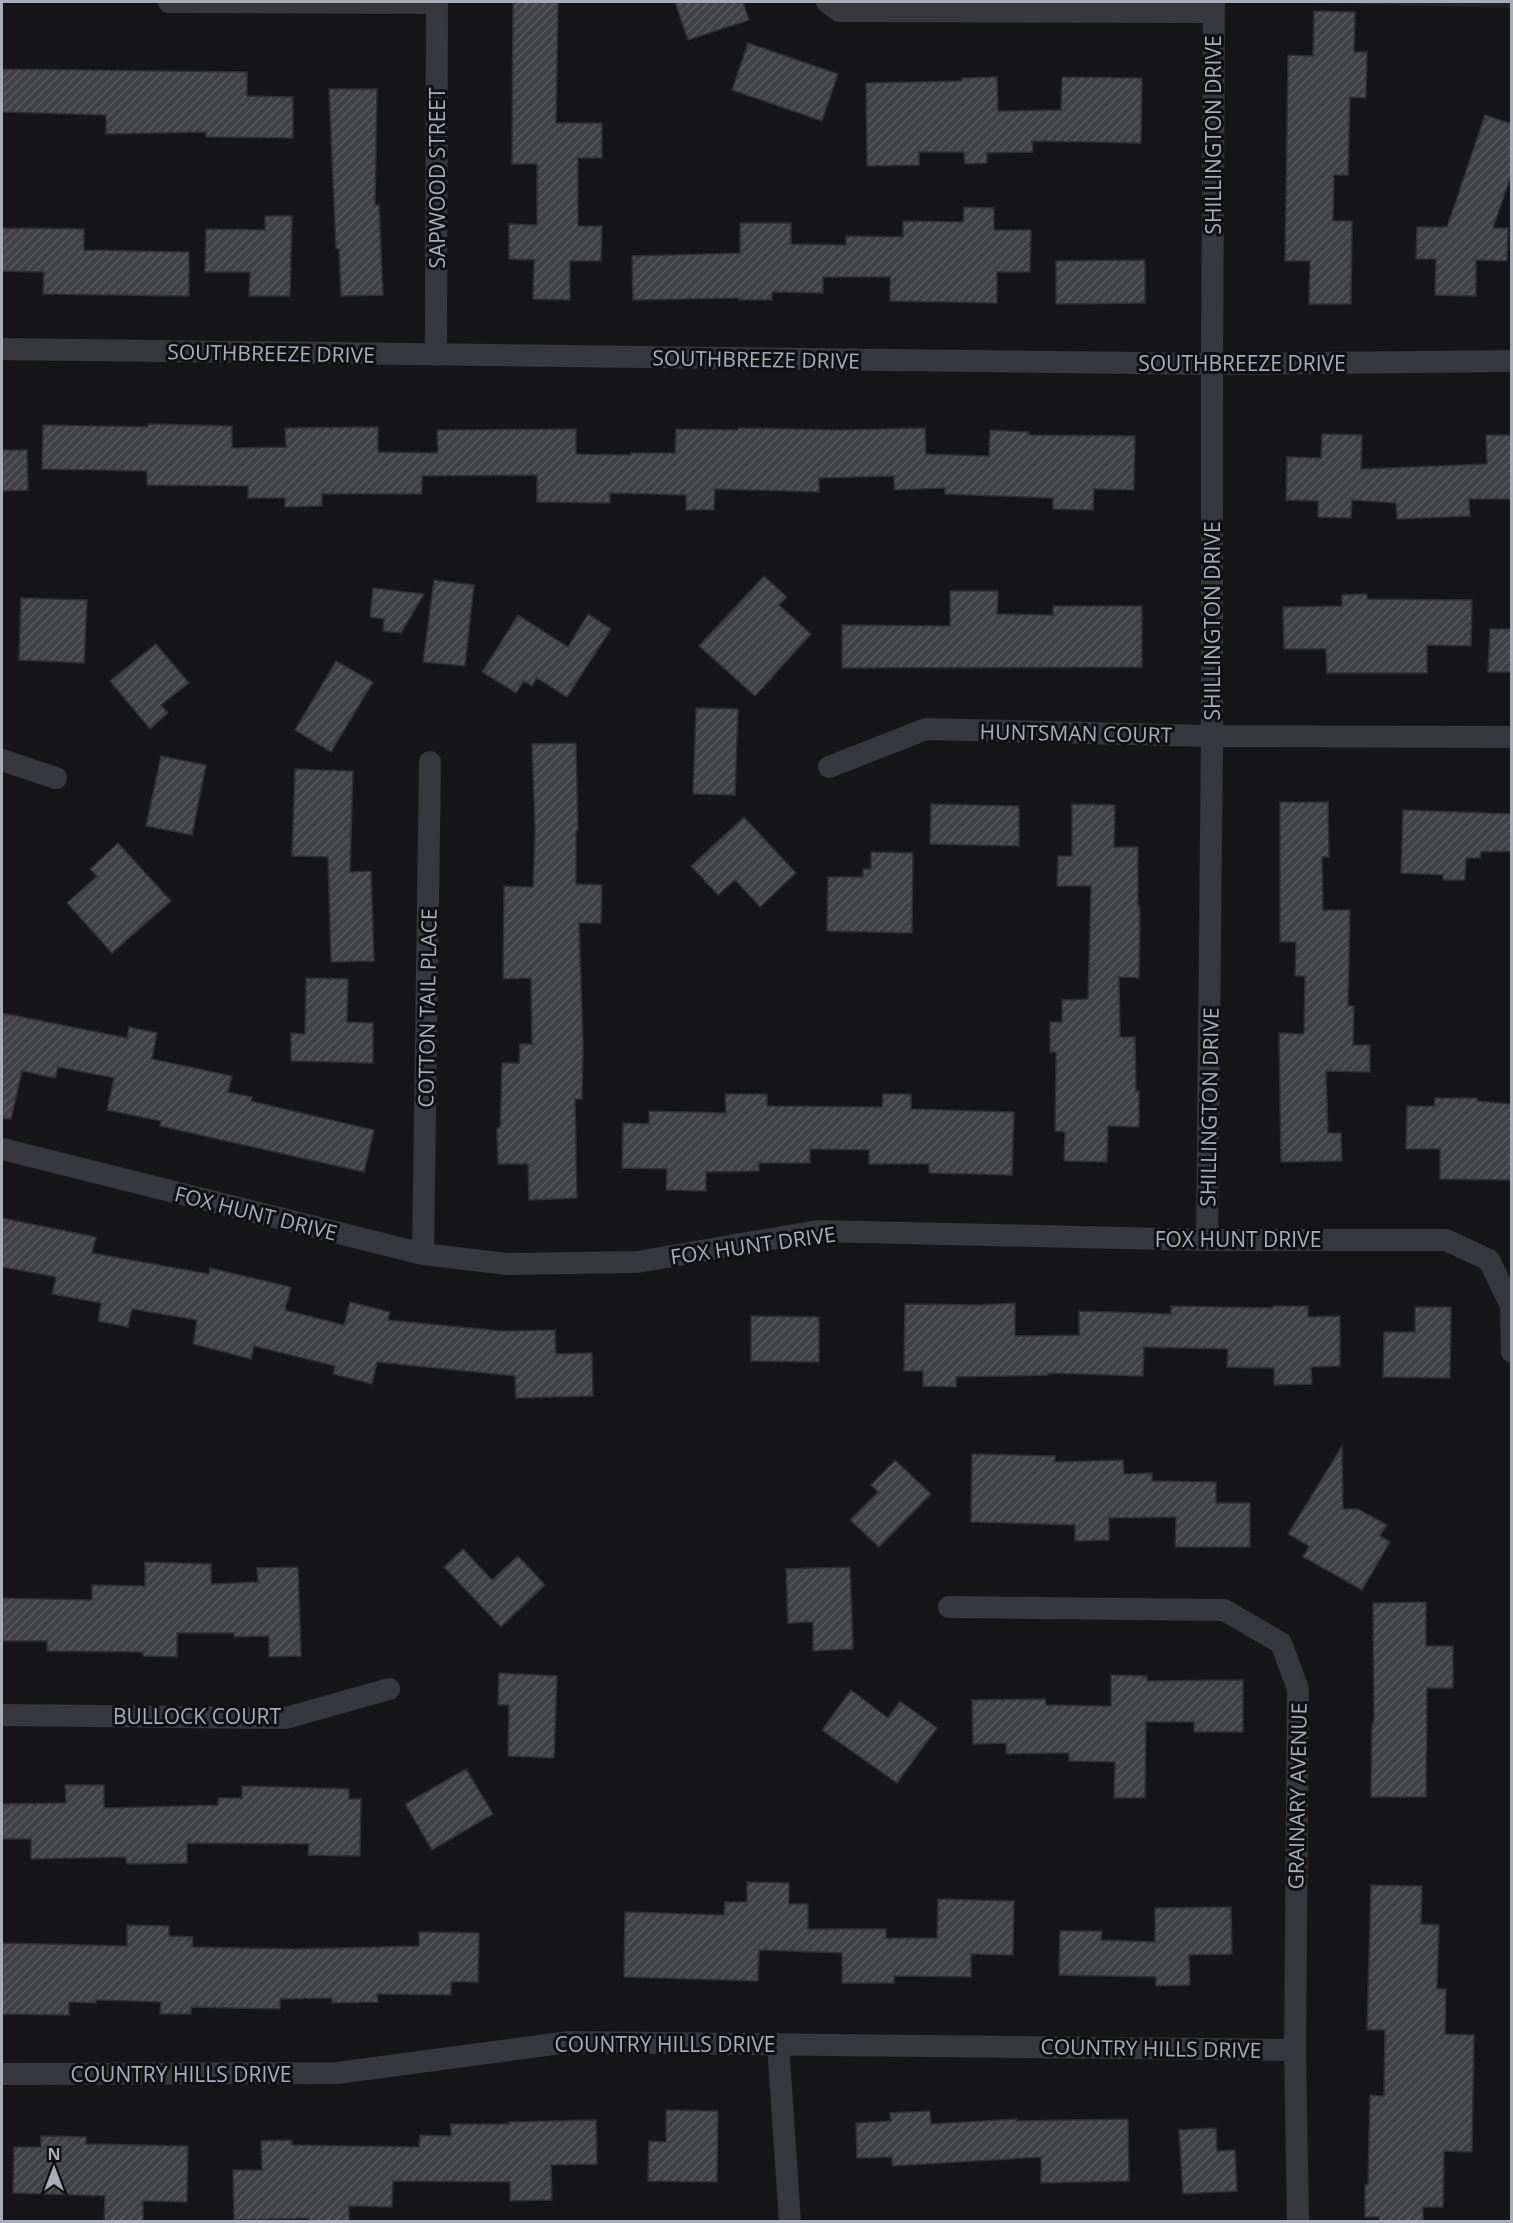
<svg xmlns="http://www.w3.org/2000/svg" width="1513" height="2223" font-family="'Open Sans',sans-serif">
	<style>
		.built { fill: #222225 }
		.building { fill: url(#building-hatch); stroke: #303034; stroke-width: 1.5 }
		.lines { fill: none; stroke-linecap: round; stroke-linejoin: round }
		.street { stroke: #37383d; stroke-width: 22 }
		.labels { text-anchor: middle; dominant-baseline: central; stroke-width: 6; stroke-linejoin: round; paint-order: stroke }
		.street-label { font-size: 21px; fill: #a8adb8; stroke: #111113 }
	</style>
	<defs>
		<pattern id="building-hatch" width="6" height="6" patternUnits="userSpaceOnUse" patternTransform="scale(1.5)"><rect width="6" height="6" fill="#404145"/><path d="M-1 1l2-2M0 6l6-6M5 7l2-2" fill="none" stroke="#595a5e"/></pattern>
	</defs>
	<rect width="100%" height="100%" fill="#161618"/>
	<path class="built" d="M 1262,2 L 1511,2 L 1512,8 L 1511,8 Z"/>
	<path class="building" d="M 513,2 L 558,2 L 556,123 L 602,123 L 602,158 L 578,158 L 578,226 L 602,226 L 601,261 L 570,261 L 570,300 L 533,299 L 534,260 L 509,259 L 509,224 L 537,225 L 537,164 L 512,164 Z
		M 675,2 L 743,2 L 749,20 L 688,40 Z
		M 1314,11 L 1355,12 L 1354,52 L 1367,52 L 1366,98 L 1350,97 L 1348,175 L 1334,175 L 1333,221 L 1352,221 L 1351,304 L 1309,304 L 1310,261 L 1285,261 L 1288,55 L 1313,56 Z
		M 748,43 L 838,74 L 822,121 L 732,90 Z
		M 2,69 L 247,72 L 247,96 L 293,97 L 293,138 L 206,137 L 206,132 L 106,134 L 106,115 L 2,112 Z
		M 997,77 L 998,111 L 1061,110 L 1062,77 L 1142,78 L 1141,143 L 1032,141 L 1033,152 L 987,153 L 987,163 L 965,164 L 964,152 L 919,152 L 919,165 L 867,166 L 866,83 L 962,81 L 962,78 Z
		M 329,89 L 377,89 L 375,205 L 379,205 L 383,295 L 341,296 L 339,249 L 336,249 Z
		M 1485,115 L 1512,124 L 1512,173 L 1493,228 L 1508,228 L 1507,261 L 1476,260 L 1476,296 L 1435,295 L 1436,259 L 1416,259 L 1417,227 L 1447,227 Z
		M 964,207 L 994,208 L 994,230 L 1031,230 L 1030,272 L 997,272 L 997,303 L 890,301 L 890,277 L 823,277 L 823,293 L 772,292 L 772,300 L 739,300 L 739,298 L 633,300 L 632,256 L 740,253 L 740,223 L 791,223 L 791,244 L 846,245 L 846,236 L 903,237 L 903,221 L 963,222 Z
		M 265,216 L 292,216 L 290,296 L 249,296 L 250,272 L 205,272 L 206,229 L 265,230 Z
		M 2,228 L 84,229 L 84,250 L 189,252 L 189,296 L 43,294 L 44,272 L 2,271 Z
		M 1145,260 L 1145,303 L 1056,304 L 1056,261 Z
		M 148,424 L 232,426 L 232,448 L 286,447 L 285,428 L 378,427 L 378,452 L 438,453 L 437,430 L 576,429 L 576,454 L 631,455 L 631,453 L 675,453 L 676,429 L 738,430 L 738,428 L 842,430 L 925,428 L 926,454 L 989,456 L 990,430 L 1029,432 L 1029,435 L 1135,436 L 1134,490 L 1094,489 L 1093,510 L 1053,509 L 1053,498 L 945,494 L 945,488 L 894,490 L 894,476 L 819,478 L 819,492 L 715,489 L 714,510 L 686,510 L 686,495 L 610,493 L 610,503 L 537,502 L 537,475 L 422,476 L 422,494 L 322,494 L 322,506 L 285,507 L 285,498 L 248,498 L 248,486 L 147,485 L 147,471 L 42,469 L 43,425 L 148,427 Z
		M 1322,434 L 1362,435 L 1361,469 L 1487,464 L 1486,435 L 1512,435 L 1512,499 L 1469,499 L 1470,516 L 1397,519 L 1396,503 L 1352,500 L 1351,518 L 1318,517 L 1318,501 L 1286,500 L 1287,457 L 1321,458 Z
		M 2,450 L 27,450 L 28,490 L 2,491 Z
		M 764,576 L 787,597 L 779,605 L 811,634 L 755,696 L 699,646 Z
		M 434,580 L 474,585 L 465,666 L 423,662 Z
		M 373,588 L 424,594 L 401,633 L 383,631 L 384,619 L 370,617 Z
		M 950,591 L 998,591 L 997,614 L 1053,615 L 1053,606 L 1142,606 L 1142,667 L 842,668 L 842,625 L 950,626 Z
		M 1367,594 L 1367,599 L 1472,600 L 1471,646 L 1427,645 L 1427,673 L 1327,673 L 1326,649 L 1284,649 L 1283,607 L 1342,606 L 1342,595 Z
		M 21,598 L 87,600 L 84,663 L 19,660 Z
		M 588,614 L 611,629 L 567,697 L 537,678 L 532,686 L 524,681 L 516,693 L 482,672 L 518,615 L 568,647 Z
		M 1490,629 L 1512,629 L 1512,672 L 1488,672 Z
		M 156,644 L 189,683 L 161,705 L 168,713 L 150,729 L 110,681 Z
		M 336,661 L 373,682 L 331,752 L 295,730 Z
		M 696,708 L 738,709 L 735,795 L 693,794 Z
		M 576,743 L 578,831 L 576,831 L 576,884 L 602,885 L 601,923 L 579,923 L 583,1045 L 582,1099 L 575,1099 L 577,1198 L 529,1200 L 528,1164 L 498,1164 L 497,1128 L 500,1128 L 502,1063 L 519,1063 L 520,1044 L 532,1044 L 531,978 L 503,979 L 504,886 L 533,887 L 535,832 L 532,744 Z
		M 161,756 L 206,765 L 192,835 L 146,826 Z
		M 295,769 L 353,771 L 350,872 L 371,871 L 374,961 L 331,962 L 328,857 L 292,856 Z
		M 1280,802 L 1328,802 L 1329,857 L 1322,857 L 1323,910 L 1350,910 L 1348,1006 L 1354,1006 L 1353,1045 L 1370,1045 L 1370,1072 L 1326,1071 L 1328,1133 L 1341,1133 L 1342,1161 L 1281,1162 L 1279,1033 L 1304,1034 L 1305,976 L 1295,976 L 1296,942 L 1280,942 Z
		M 931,804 L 1019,806 L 1019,846 L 930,844 Z
		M 1072,804 L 1115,805 L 1114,847 L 1138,847 L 1138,907 L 1140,907 L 1139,978 L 1119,977 L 1120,1037 L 1135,1037 L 1136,1091 L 1139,1091 L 1139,1127 L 1108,1126 L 1107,1162 L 1064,1161 L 1065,1132 L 1055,1131 L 1056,1052 L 1050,1052 L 1050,1022 L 1062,1022 L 1062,1000 L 1088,999 L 1091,886 L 1057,886 L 1058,856 L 1072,856 Z
		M 1403,810 L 1512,814 L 1512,851 L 1481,852 L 1480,858 L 1466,858 L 1465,880 L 1443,880 L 1443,875 L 1401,873 Z
		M 744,817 L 796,873 L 760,907 L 735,880 L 718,895 L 691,866 Z
		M 118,843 L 171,901 L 112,953 L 67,903 L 97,876 L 90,869 Z
		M 871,852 L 913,853 L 912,933 L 827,931 L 828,877 L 863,877 L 863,869 L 871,869 Z
		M 306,978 L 348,979 L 347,1022 L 373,1023 L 373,1063 L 291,1061 L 291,1033 L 305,1034 Z
		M 2,1013 L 127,1038 L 129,1027 L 157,1033 L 152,1059 L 232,1076 L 228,1092 L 252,1097 L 251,1101 L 374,1130 L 364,1172 L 160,1126 L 161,1121 L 107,1110 L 114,1078 L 58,1067 L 55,1078 L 22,1071 L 11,1119 L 2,1118 Z
		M 725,1094 L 767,1094 L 767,1106 L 882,1107 L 883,1094 L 911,1094 L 911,1109 L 1014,1112 L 1012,1175 L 929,1173 L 929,1164 L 869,1164 L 869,1150 L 810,1149 L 810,1163 L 759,1163 L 759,1171 L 706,1172 L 706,1191 L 666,1190 L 667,1169 L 622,1168 L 623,1123 L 649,1124 L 649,1111 L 726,1113 Z
		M 1435,1098 L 1477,1098 L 1477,1101 L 1512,1104 L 1512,1180 L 1440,1179 L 1440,1149 L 1406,1149 L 1407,1106 L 1434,1106 Z
		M 2,1218 L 96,1237 L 92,1253 L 209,1274 L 210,1268 L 291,1287 L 285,1310 L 344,1325 L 350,1302 L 390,1312 L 388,1320 L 502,1331 L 555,1330 L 556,1354 L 592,1353 L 593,1396 L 516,1398 L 515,1376 L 377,1362 L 372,1384 L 333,1374 L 335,1366 L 254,1346 L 251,1359 L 193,1344 L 197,1320 L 132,1309 L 128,1327 L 98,1321 L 101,1303 L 52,1294 L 56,1277 L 2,1267 Z
		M 1015,1303 L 1015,1336 L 1079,1335 L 1079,1311 L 1171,1314 L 1171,1306 L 1273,1308 L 1273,1306 L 1308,1306 L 1308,1317 L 1340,1316 L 1340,1366 L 1311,1367 L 1312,1384 L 1274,1385 L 1274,1368 L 1227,1367 L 1228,1349 L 1144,1347 L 1143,1376 L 1048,1373 L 1048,1375 L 956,1377 L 956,1387 L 923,1386 L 923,1371 L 904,1371 L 905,1304 L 979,1305 Z
		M 1415,1307 L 1451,1307 L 1450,1378 L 1383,1377 L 1384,1332 L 1415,1332 Z
		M 751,1316 L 819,1317 L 819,1362 L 751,1361 Z
		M 1342,1446 L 1343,1509 L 1358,1509 L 1387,1525 L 1380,1536 L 1390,1542 L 1362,1590 L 1303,1557 L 1309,1546 L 1288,1534 Z
		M 972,1454 L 1055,1456 L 1055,1462 L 1123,1460 L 1124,1474 L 1152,1473 L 1152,1481 L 1216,1482 L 1216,1503 L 1250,1503 L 1250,1547 L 1175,1547 L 1176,1517 L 1109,1518 L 1109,1540 L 1075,1541 L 1075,1525 L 971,1522 Z
		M 895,1460 L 931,1494 L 879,1547 L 850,1520 L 878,1492 L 871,1485 Z
		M 463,1549 L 492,1580 L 518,1556 L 545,1585 L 501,1627 L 444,1567 Z
		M 145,1562 L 211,1564 L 211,1584 L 258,1582 L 257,1568 L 298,1567 L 301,1656 L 269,1657 L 269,1636 L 234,1637 L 234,1633 L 177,1633 L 177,1657 L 143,1656 L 143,1652 L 47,1651 L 47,1641 L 2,1641 L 2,1598 L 92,1600 L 92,1585 L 145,1586 Z
		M 850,1567 L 853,1649 L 813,1651 L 813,1622 L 788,1623 L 786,1569 Z
		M 1426,1602 L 1426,1646 L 1453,1646 L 1453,1688 L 1427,1688 L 1426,1797 L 1371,1797 L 1372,1723 L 1374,1723 L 1373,1603 Z
		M 499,1673 L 557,1676 L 554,1758 L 508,1756 L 509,1705 L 498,1705 Z
		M 1111,1675 L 1147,1676 L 1147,1681 L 1243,1680 L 1243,1732 L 1194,1732 L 1194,1722 L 1146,1722 L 1145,1798 L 1114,1798 L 1115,1762 L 1069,1761 L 1069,1753 L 1006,1754 L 1006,1743 L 973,1744 L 972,1700 L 1045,1699 L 1046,1705 L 1111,1706 Z
		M 851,1690 L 888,1718 L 900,1701 L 937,1728 L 897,1783 L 822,1730 Z
		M 466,1769 L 493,1814 L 432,1850 L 405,1804 Z
		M 65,1785 L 104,1785 L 104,1808 L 218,1805 L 218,1798 L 242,1798 L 242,1786 L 349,1789 L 349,1799 L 361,1799 L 360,1856 L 308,1855 L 309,1844 L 187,1843 L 187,1863 L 127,1864 L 126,1857 L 31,1859 L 31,1839 L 2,1839 L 2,1804 L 66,1803 Z
		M 747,1882 L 789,1883 L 789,1904 L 808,1904 L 808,1929 L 886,1929 L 886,1938 L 937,1938 L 938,1899 L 1014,1901 L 1013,1955 L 971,1954 L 971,1977 L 894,1976 L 894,1983 L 842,1983 L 842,1953 L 759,1950 L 758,1981 L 624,1977 L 625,1912 L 724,1915 L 725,1902 L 747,1902 Z
		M 1371,1885 L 1422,1886 L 1421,1924 L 1439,1925 L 1437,1989 L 1446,1989 L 1445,2034 L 1474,2035 L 1472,2152 L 1444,2151 L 1443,2207 L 1423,2207 L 1423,2222 L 1379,2222 L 1379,2217 L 1365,2217 L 1365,2185 L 1368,2185 L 1370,2095 L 1384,2096 L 1385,2030 L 1367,2030 Z
		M 1231,1907 L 1232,1954 L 1189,1955 L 1190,1985 L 1156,1986 L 1156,1977 L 1059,1975 L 1060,1931 L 1102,1931 L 1101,1940 L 1155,1942 L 1155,1908 Z
		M 127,1925 L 169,1926 L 169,1936 L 193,1937 L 192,1947 L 296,1949 L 419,1946 L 419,1932 L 479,1933 L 478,1982 L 451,1982 L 451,1995 L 377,1994 L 378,2002 L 332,2003 L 332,1998 L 280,1999 L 280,2009 L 191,2007 L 191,2014 L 160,2014 L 161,2002 L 96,2000 L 96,2003 L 69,2002 L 69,2015 L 2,2014 L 2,1943 L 127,1946 Z
		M 666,2110 L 718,2111 L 717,2182 L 648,2181 L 649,2141 L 666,2142 Z
		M 930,2111 L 931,2124 L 1017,2119 L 1017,2121 L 1128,2119 L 1129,2181 L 1041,2183 L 1041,2157 L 892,2166 L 892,2157 L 857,2158 L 856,2123 L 891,2121 L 890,2113 Z
		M 596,2120 L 597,2164 L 551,2165 L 552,2200 L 510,2201 L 510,2182 L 393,2181 L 392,2207 L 349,2206 L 349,2222 L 309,2222 L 309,2218 L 234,2220 L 233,2170 L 262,2170 L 261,2141 L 292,2140 L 292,2145 L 419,2147 L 420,2135 L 451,2136 L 451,2124 L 509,2124 L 509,2122 Z
		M 1216,2128 L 1217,2151 L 1235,2150 L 1237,2191 L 1183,2194 L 1179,2130 Z
		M 41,2136 L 86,2137 L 86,2144 L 188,2146 L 187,2202 L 143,2201 L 143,2222 L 104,2222 L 105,2196 L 13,2193 L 14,2147 L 41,2147 Z"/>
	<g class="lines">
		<path class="street" d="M 169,2 L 437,3
			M 827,2 L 839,11 L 1214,12
			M 2,349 L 1212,364 L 1512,361
			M 436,355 L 437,2
			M 2,760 L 56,778
			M 829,767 L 926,729 L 1212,736 L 1512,737
			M 2,1149 L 423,1254 L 507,1264 L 637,1262 L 818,1231 L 1207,1240 L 1446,1240 L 1489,1260 L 1511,1306 L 1512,1352
			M 1207,1240 L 1212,736 L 1212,364 L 1214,2
			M 423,1254 L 430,762
			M 949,1607 L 1224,1610 L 1281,1643 L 1298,1689 L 1295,2050 L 1298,2222
			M 2,1715 L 286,1718 L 389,1689
			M 778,2044 L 790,2222
			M 2,2074 L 337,2073 L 569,2042 L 1295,2050"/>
	</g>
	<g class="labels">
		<g class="street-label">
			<text transform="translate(1213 135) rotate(-90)">SHILLINGTON DRIVE</text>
			<text transform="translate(437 178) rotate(-90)">SAPWOOD STREET</text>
			<text transform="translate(271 353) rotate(1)">SOUTHBREEZE DRIVE</text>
			<text transform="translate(756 359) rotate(1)">SOUTHBREEZE DRIVE</text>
			<text x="1242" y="363">SOUTHBREEZE DRIVE</text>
			<text transform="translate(1212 621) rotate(-90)">SHILLINGTON DRIVE</text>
			<text transform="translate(1076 733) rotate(1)">HUNTSMAN COURT</text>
			<text transform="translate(427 1008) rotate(-89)">COTTON TAIL PLACE</text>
			<text transform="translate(1209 1107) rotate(-89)">SHILLINGTON DRIVE</text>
			<text transform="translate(256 1213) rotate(14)">FOX HUNT DRIVE</text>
			<text x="1238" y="1239">FOX HUNT DRIVE</text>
			<text transform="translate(753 1245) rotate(-8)">FOX HUNT DRIVE</text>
			<text x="197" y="1716">BULLOCK COURT</text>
			<text transform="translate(1297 1796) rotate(-89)">GRAINARY AVENUE</text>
			<text x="665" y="2044">COUNTRY HILLS DRIVE</text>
			<text transform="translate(1151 2048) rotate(1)">COUNTRY HILLS DRIVE</text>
			<text x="181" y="2074">COUNTRY HILLS DRIVE</text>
		</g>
	</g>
	<rect width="1513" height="2223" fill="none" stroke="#a8adb8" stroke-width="6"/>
	<g transform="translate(54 2169)" stroke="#111113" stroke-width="4.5" paint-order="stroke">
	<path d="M0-4.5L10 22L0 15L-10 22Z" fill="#a8adb8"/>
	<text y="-9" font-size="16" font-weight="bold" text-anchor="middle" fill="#a8adb8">N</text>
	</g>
</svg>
